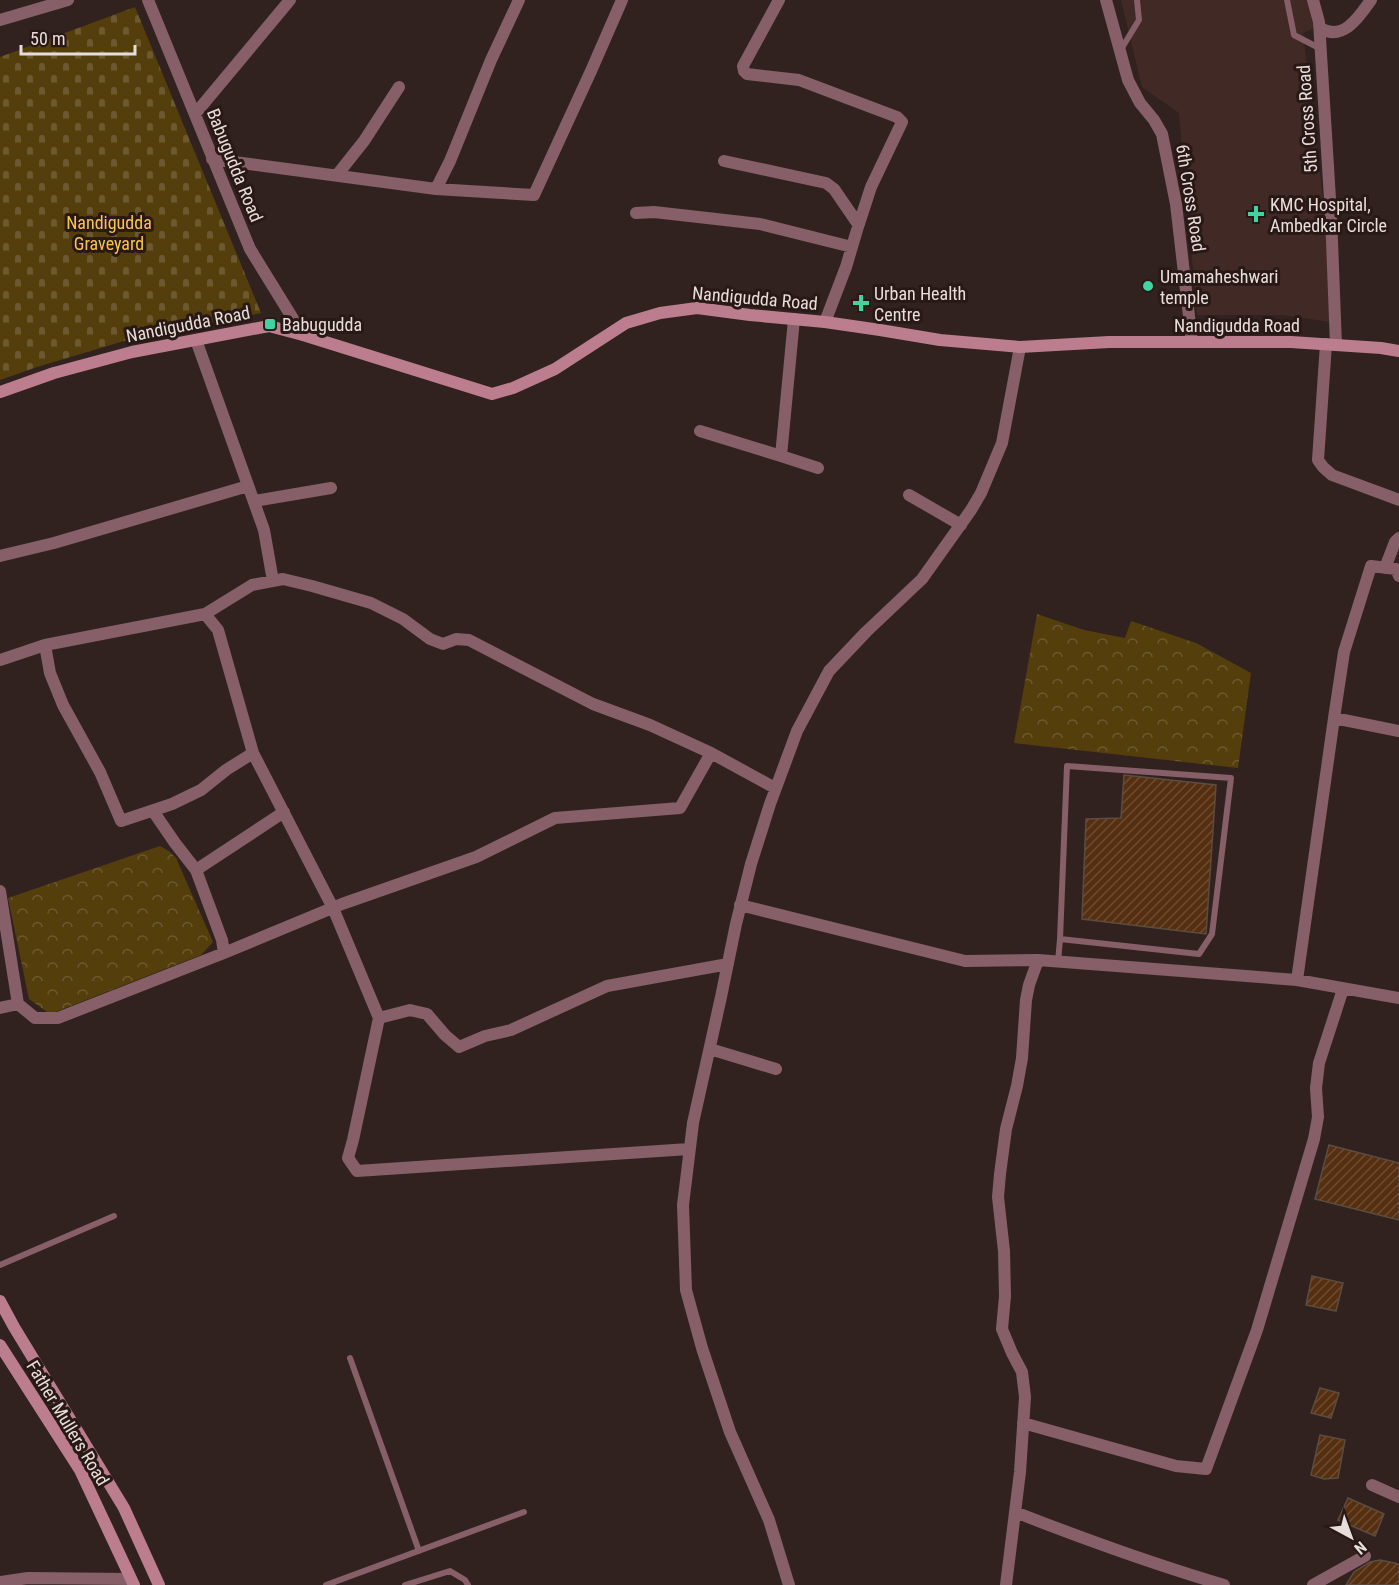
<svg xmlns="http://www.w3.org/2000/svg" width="1399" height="1585" font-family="'Roboto Condensed',sans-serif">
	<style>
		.built { fill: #412a26 }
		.cemetery { fill: url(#cemetery-stones) }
		.park { fill: url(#park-crowns) }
		.building { fill: url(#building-hatch); stroke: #5b4c42; stroke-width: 1.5 }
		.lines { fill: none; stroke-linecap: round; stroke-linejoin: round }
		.lane { stroke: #865f68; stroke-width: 6 }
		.street { stroke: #865f68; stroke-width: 12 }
		.secondary { stroke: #bc7e8e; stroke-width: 12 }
		.poi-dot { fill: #40d4a1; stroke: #281916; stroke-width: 2 }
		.labels { text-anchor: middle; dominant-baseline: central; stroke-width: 6; stroke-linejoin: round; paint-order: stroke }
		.street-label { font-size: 18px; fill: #e8dddb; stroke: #281916 }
		.poi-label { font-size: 18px; fill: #e8dddb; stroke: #281916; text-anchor: start }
		.park-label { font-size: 18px; fill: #f9c44c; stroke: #281916 }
	</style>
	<defs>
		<pattern id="cemetery-stones" width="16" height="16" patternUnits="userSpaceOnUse" patternTransform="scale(1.5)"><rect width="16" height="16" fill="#543e0c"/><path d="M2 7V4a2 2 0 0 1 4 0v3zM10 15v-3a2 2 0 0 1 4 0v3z" fill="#6d592f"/></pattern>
		<pattern id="park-crowns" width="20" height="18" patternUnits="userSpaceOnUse" patternTransform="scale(1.5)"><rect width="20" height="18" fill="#543e0c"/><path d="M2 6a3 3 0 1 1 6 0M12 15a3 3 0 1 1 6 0" fill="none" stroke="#6d592f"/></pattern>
		<pattern id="building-hatch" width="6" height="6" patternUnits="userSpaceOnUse" patternTransform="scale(1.5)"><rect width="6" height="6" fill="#552f10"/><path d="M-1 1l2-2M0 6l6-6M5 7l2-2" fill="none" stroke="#6d4d32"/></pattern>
	</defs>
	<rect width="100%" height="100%" fill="#32221f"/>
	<path class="built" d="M 1121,0 L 1316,0 L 1323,24 L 1303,33 L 1338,323 L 1282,315 L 1197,315 L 1179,113 L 1142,87 Z"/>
	<path class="cemetery" d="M 135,7 L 261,313 L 124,341 L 37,367 L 0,380 L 0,57 Z"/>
	<path class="park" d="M 1037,614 L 1084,630 L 1125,638 L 1131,621 L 1196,643 L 1251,673 L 1238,768 L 1014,743 Z
		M 160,846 L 170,852 L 176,858 L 213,942 L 201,955 L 50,1014 L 29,999 L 8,898 Z"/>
	<path class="building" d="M 1124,775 L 1216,785 L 1206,934 L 1082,919 L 1086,819 L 1121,818 Z
		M 1329,1145 L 1399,1163 L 1399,1220 L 1315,1199 Z
		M 1312,1276 L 1343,1283 L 1336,1311 L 1306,1305 Z
		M 1320,1388 L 1339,1393 L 1331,1418 L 1311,1413 Z
		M 1320,1435 L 1345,1440 L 1338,1478 L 1324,1479 L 1311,1475 Z
		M 1348,1498 L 1384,1514 L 1375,1536 L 1338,1520 Z
		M 1380,1560 L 1399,1564 L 1399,1585 L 1346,1585 L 1354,1572 L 1370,1562 Z"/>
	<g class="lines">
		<path class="lane" d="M 1287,0 L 1294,35 L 1321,49
			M 1120,51 L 1139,20 L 1137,0
			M 1058,962 L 1060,939 L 1199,954 L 1212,934 L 1231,778 L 1067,766 L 1060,939
			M 0,1265 L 114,1216
			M 350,1358 L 419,1551
			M 326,1585 L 524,1512
			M 405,1585 L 450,1571 L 465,1580 L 468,1585"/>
		<path class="street" d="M 148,0 L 250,249 L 303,335
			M 779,0 L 743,66 L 744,71 L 747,74 L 799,80 L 897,117 L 902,122 L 871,187 L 857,230 L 846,267 L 825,322
			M 1106,0 L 1128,80 L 1140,103 L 1154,120 L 1162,134 L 1176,204 L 1192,342
			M 1313,0 L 1319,22 L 1331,215 L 1336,345
			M 0,20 L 68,0
			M 1320,28 C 1343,42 1359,17 1371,0
			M 195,114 L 290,0
			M 212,159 L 436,189 L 534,195 L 591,71 L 622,0
			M 724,161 L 826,183 L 834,189 L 858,224
			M 337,175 L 364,141 L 399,87
			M 436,189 L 450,161 L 491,60 L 519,0
			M 636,213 L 654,212 L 760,224 L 852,247
			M 196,340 L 264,530 L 273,581
			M 1326,344 L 1318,460 L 1323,467 L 1332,475 L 1399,500
			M 700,431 L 781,456 L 794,319
			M 781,456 L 818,468
			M 909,495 L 961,525
			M 254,501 L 331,488
			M 0,556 L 54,543 L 248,486
			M 1385,568 L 1395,542 L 1399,538
			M 205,614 L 252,585 L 283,579 L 312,586 L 371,603 L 403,619 L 430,639 L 443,644 L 456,639 L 469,640 L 593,704 L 650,725 L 711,753 L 775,788
			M 45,645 L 50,673 L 63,705 L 100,772 L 121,821 L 172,804 L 201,790 L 226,770 L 253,753
			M 0,660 L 45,645 L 205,614 L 218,630 L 253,753 L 333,908 L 379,1018 L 353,1140 L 348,1158 L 357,1171 L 689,1149
			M 1334,718 L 1399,731
			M 153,811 L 175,843 L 196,870 L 222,940 L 224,953
			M 196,870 L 284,812
			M 0,891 L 18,1004 L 35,1018 L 58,1018 L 224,953 L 342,904 L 476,857 L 555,818 L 680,808 L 711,753
			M 740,905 L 965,961 L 1038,960 L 1297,980 L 1399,998
			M 1297,980 L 1334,718 L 1344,652 L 1371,566 L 1396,569 L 1399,576
			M 0,1008 L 18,1004
			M 379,1018 L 410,1010 L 427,1014 L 445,1035 L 459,1047 L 485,1036 L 511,1030 L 607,986 L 728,964
			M 710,1049 L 776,1069
			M 1023,1423 L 1176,1466 L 1206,1469 L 1257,1330 L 1314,1139 L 1318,1117 L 1316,1088 L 1319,1063 L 1343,989
			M 1372,1485 L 1399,1497
			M 1015,1512 C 1084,1539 1153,1564 1224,1585
			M 0,1582 L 28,1578 L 130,1579
			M 789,1585 L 769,1520 L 730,1432 L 702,1348 L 686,1290 L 683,1205 L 693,1123 L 721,997 L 736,924 L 751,864 L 770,804 L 797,731 L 829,671 L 866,632 L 922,579 L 971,510 L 981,493 L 1002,443 L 1020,347
			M 1006,1585 L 1020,1472 L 1025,1397 L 1022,1372 L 1012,1353 L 1002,1329 L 1005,1296 L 1004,1251 L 998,1197 L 1000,1174 L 1006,1129 L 1017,1086 L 1022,1058 L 1026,1000 L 1029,985 L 1038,960
			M 1313,1585 L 1365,1556"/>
		<path class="secondary" d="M 0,392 L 54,373 L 132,352 L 269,326 L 303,335 L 492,394 L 513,388 L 555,369 L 626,323 L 660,313 L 697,308 L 750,315 L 825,322 L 880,330 L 940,340 L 1020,347 L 1109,342 L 1291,342 L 1381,348 L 1399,351
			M 0,1301 L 14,1327 L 124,1508 L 159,1585
			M 0,1345 L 80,1470 L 134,1585"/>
	</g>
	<g class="poi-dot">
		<path d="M1253 205h6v6h6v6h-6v6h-6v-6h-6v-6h6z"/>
		<circle cx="1148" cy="286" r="6"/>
		<path d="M858 294h6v6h6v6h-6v6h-6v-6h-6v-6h6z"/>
		<rect x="264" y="318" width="12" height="12" rx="3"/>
	</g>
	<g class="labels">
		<g class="street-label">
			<text transform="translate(1307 119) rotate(-94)">5th Cross Road</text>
			<text transform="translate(235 165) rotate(68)">Babugudda Road</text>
			<text transform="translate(1191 198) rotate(81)">6th Cross Road</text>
			<text transform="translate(755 298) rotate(5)">Nandigudda Road</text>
			<text transform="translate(188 324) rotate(-11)">Nandigudda Road</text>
			<text x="1237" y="325">Nandigudda Road</text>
			<text transform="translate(68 1423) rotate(59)">Father Mullers Road</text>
		</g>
		<g class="poi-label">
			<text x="1270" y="204">KMC Hospital,<tspan x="1270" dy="21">Ambedkar Circle</tspan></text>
			<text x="1160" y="276">Umamaheshwari<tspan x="1160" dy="21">temple</tspan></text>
			<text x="874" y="293">Urban Health<tspan x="874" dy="21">Centre</tspan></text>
			<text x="282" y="324">Babugudda</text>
		</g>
		<g class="park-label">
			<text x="109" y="222">Nandigudda<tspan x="109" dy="21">Graveyard</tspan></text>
		</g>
	</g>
	<g transform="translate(1351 1537) rotate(139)" stroke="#281916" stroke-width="4.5" paint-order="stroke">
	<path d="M0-4.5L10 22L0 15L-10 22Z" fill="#e8dddb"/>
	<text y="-9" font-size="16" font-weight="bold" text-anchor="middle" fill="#e8dddb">N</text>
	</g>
	<path d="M21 45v9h114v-9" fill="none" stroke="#e8dddb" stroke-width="3"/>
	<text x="30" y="45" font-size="18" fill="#e8dddb" stroke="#281916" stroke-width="4.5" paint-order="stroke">50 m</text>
</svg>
